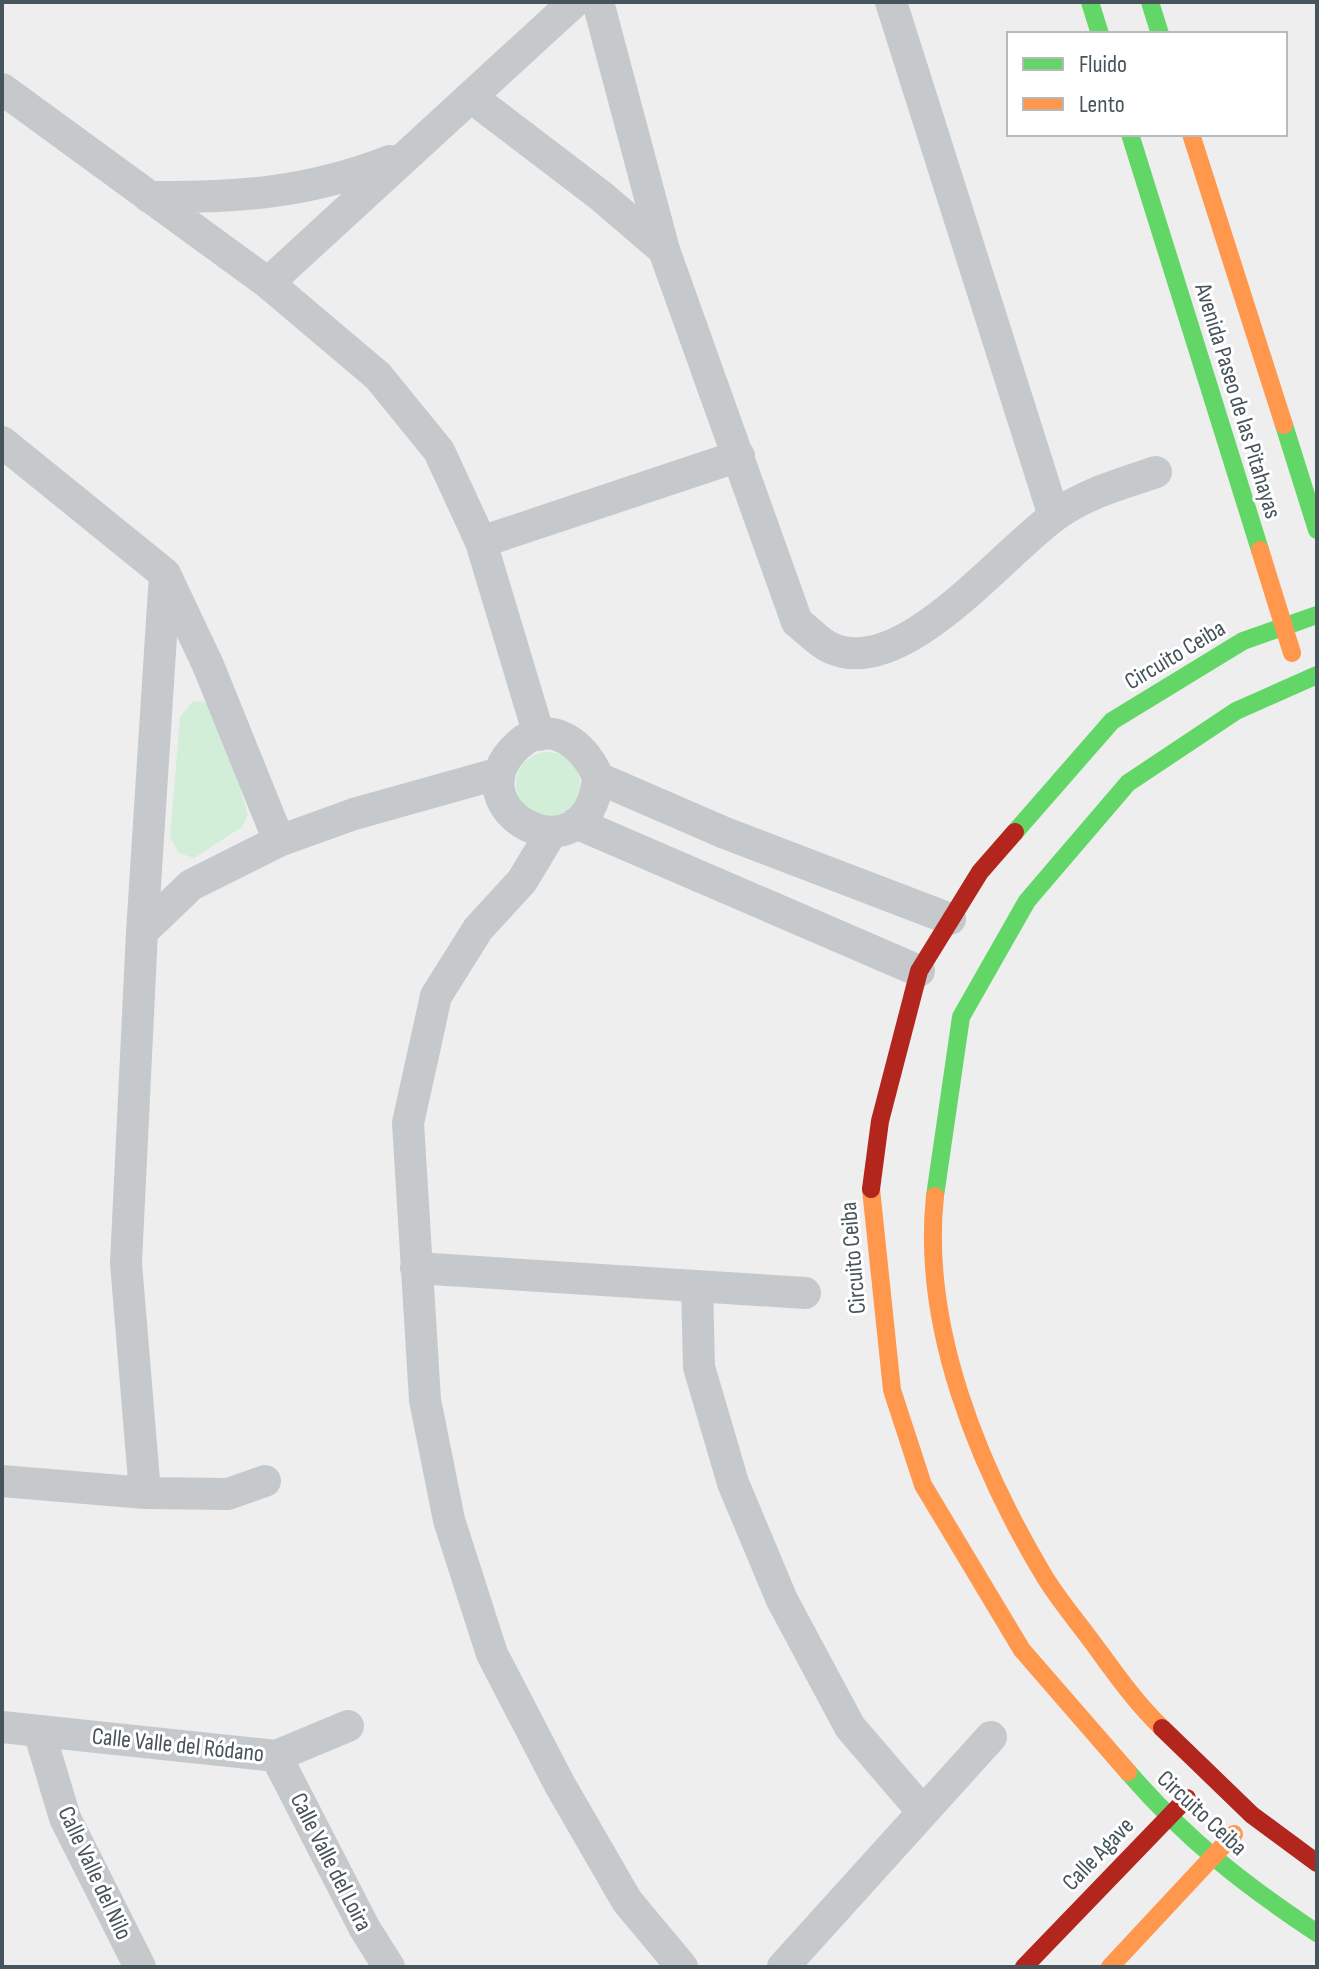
<svg xmlns="http://www.w3.org/2000/svg" width="1319" height="1969" font-family="'Sofia Sans Condensed',sans-serif">
	<style>
		.green { fill: #d2eed9 }
		.lines { fill: none; stroke-linecap: round; stroke-linejoin: round }
		.street { stroke: #c6c9cb; stroke-width: 32 }
		.fast { stroke: #63d668; stroke-width: 18 }
		.slow { stroke: #ff974d; stroke-width: 18 }
		.jam { stroke: #b3261e; stroke-width: 18 }
		.labels { text-anchor: middle; dominant-baseline: central; stroke-width: 6; stroke-linejoin: round; paint-order: stroke }
		.street-label { font-size: 24px; fill: #46545b; stroke: #fff }
	</style>
	<rect width="100%" height="100%" fill="#efeeee"/>
	<path class="green" d="M 193,701 L 208,703 L 219,715 L 248,815 L 242,827 L 194,858 L 179,853 L 170,837 L 180,717 Z
		M516 784a32 32 0 1 1 64 0a32 32 0 1 1-64 0Z"/>
	<g class="lines">
		<path class="street" d="M 598,2 L 664,250 L 797,622 C 808,630 819,643 831,648 C 902,681 1002,553 1056,515 C 1086,493 1121,484 1156,472
			M 891,2 L 1054,516
			M 2,89 L 268,283 L 378,376 L 439,451 L 481,542 L 539,735
			M 471,97 L 601,196 L 664,250
			M 149,197 C 236,198 308,193 390,161
			M 268,283 L 574,2
			M 2,442 L 165,574 L 208,665 L 279,841
			M 481,542 L 739,456
			M 598,778 C 587,885 448,809 518,745 C 549,716 587,746 598,778 L 725,833 L 950,919
			M 576,823 L 919,971
			M 551,833 L 522,881 L 478,929 L 436,996 L 408,1123 L 425,1400 L 449,1520 L 492,1654 L 560,1785 L 627,1901 L 682,1967
			M 142,932 L 191,885 L 279,841 L 354,814 L 500,773
			M 416,1268 L 805,1293
			M 697,1286 L 699,1367 L 733,1483 L 782,1600 L 850,1727 L 923,1812
			M 2,1481 L 145,1493 L 228,1494 L 265,1481
			M 145,1493 L 126,1263 L 142,932 L 165,574
			M 2,1727 L 276,1756 L 348,1726
			M 39,1731 L 65,1818 L 140,1967
			M 276,1756 L 365,1929 L 389,1967
			M 783,1967 L 991,1737"/>
		<path class="fast" d="M 1090,2 L 1100,34
			M 1150,2 L 1160,34
			M 1130,134 L 1260,550
			M 1284,425 L 1317,530
			M 1015,832 L 1112,721 L 1243,641 L 1317,615
			M 935,1196 L 961,1017 L 1027,901 L 1128,783 L 1236,711 L 1317,675
			M 1128,1772 C 1187,1840 1243,1884 1317,1933"/>
		<path class="slow" d="M 1191,134 L 1284,425
			M 1260,550 L 1292,653
			M 871,1189 L 892,1390 L 923,1485 L 1022,1650 L 1128,1772
			M 935,1196 C 921,1326 978,1465 1043,1574 C 1057,1598 1077,1621 1093,1643 C 1115,1673 1135,1702 1162,1728
			M 1110,1967 L 1234,1834"/>
		<path class="jam" d="M 871,1189 L 880,1121 L 919,971 L 980,872 L 1015,832
			M 1162,1728 L 1252,1815 L 1317,1863
			M 1024,1967 L 1187,1798"/>
	</g>
	<g class="labels">
		<g class="street-label">
			<text transform="translate(1238 401) rotate(73)">Avenida Paseo de las Pitahayas</text>
			<text transform="translate(1175 655) rotate(-31)">Circuito Ceiba</text>
			<text transform="translate(853 1258) rotate(-95)">Circuito Ceiba</text>
			<text transform="translate(178 1745) rotate(6)">Calle Valle del Ródano</text>
			<text transform="translate(1202 1813) rotate(43)">Circuito Ceiba</text>
			<text transform="translate(1098 1854) rotate(-46)">Calle Agave</text>
			<text transform="translate(331 1862) rotate(63)">Calle Valle del Loira</text>
			<text transform="translate(95 1873) rotate(65)">Calle Valle del Nilo</text>
		</g>
	</g>
	<rect width="1319" height="1969" fill="none" stroke="#46545b" stroke-width="8"/>
	<rect x="1007" y="32" width="280" height="104" fill="#ffffff" stroke="#b5bbbd" stroke-width="2"/>
	<rect x="1023" y="58" width="40" height="12" fill="#63d668" stroke="#b5bbbd" stroke-width="2"/>
	<text x="1079" y="72" font-size="24" fill="#46545b">Fluido</text>
	<rect x="1023" y="98" width="40" height="12" fill="#ff974d" stroke="#b5bbbd" stroke-width="2"/>
	<text x="1079" y="112" font-size="24" fill="#46545b">Lento</text>
</svg>
